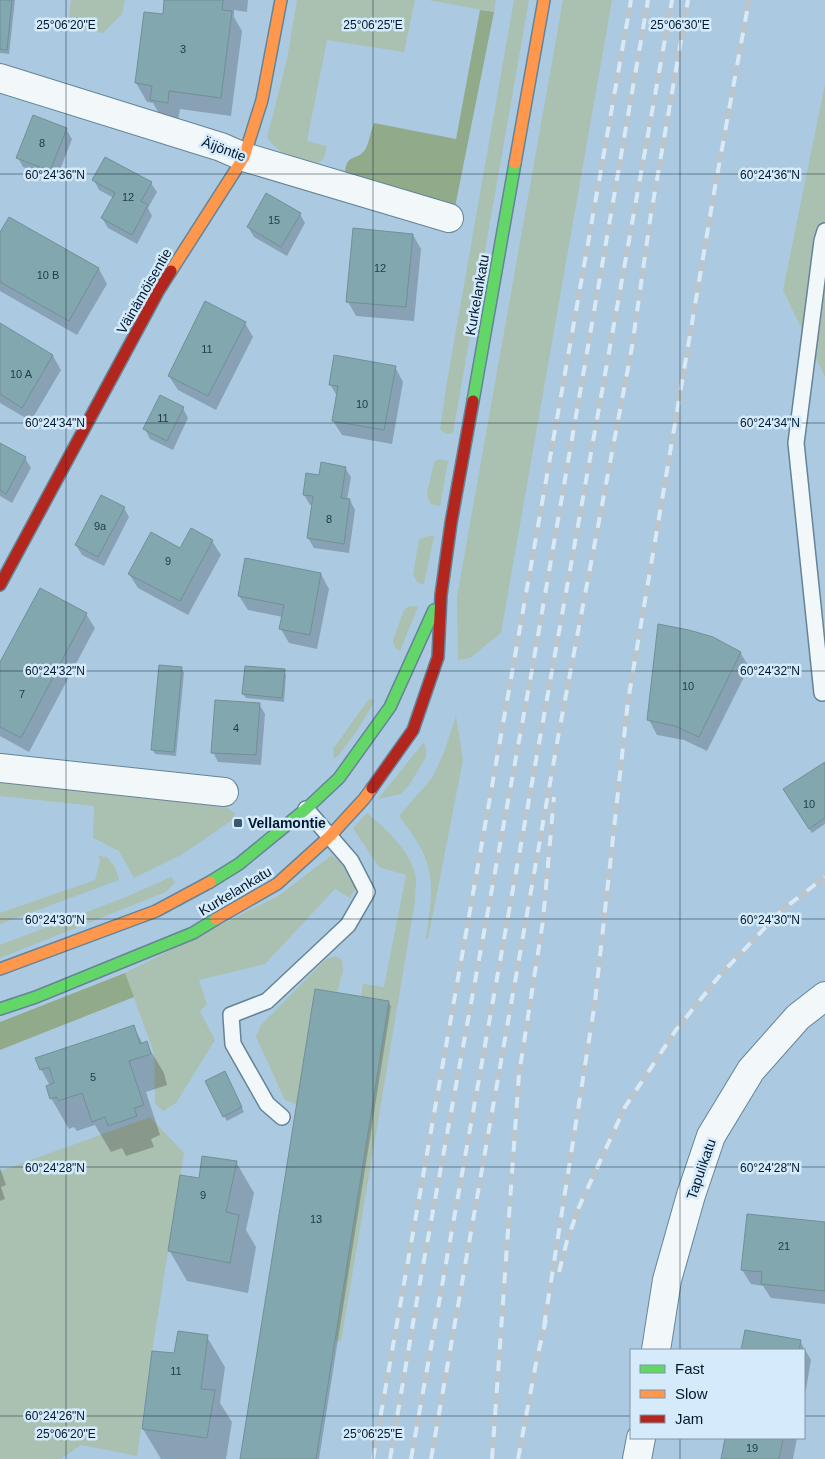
<svg xmlns="http://www.w3.org/2000/svg" width="825" height="1459" font-family="Helvetica,sans-serif">
	<style>
		.green { fill: #aac0b0 }
		.forest { fill: #91aa89 }
		.shadow { fill: #0003 }
		.building { fill: #82a7ae; stroke: #719097 }
		.lines { fill: none; stroke-linecap: round; stroke-linejoin: round }
		.lane-casing { stroke: #658497; stroke-width: 18 }
		.street-casing { stroke: #658497; stroke-width: 30 }
		.fast-casing { stroke: #658497; stroke-width: 14 }
		.slow-casing { stroke: #658497; stroke-width: 14 }
		.jam-casing { stroke: #658497; stroke-width: 14 }
		.lane { stroke: #f2f7fa; stroke-width: 15 }
		.street { stroke: #f2f7fa; stroke-width: 28 }
		.fast { stroke: #63d668; stroke-width: 11 }
		.slow { stroke: #ff974d; stroke-width: 11 }
		.jam { stroke: #b3261e; stroke-width: 11 }
		.rail-casing { stroke: #bbc5cc; stroke-width: 5.5 }
		.rail { stroke: #d5eafa; stroke-width: 4; stroke-dasharray: 11; stroke-linecap: butt }
		.ticks { fill: none; stroke: #00192c; stroke-width: 1; stroke-opacity: 0.45 }
		.poi-dot { fill: #3c576b; stroke: #d5eafa; stroke-width: 2 }
		.labels { text-anchor: middle; dominant-baseline: central; stroke-width: 5; stroke-linejoin: round; paint-order: stroke }
		.number-label { font-size: 11px; fill: #203c4c }
		.street-label { font-size: 14px; fill: #00192c; stroke: #d5eafa }
		.poi-label { font-size: 14px; font-weight: bold; fill: #00192c; stroke: #d5eafa; text-anchor: start }
		.ticks-label { font-size: 12px; text-anchor: middle; fill: #00192c; stroke: #d5eafa; stroke-width: 5; stroke-linejoin: round; paint-order: stroke }
	</style>
	<rect width="100%" height="100%" fill="#abcae1"/>
	<path class="green" d="M 71,0 L 125,0 L 122,14 L 103,33 L 68,27 Z
		M 297,0 L 415,0 L 404,52 L 327,40 L 307,141 L 327,146 C 325,153 325,160 318,163 C 297,162 279,154 267,138 L 287,59 Z
		M 428,0 L 496,0 L 494,12 Z
		M 514,0 L 529,0 L 453,433 L 447,434 L 440,430 L 446,387 Z
		M 563,0 L 612,0 L 501,633 L 470,658 L 458,660 L 457,597 Z
		M 825,84 L 825,377 L 783,290 Z
		M 439,459 L 448,461 L 440,506 L 431,504 L 428,498 L 427,493 L 434,462 Z
		M 433,535 L 434,537 L 424,584 L 418,583 L 413,575 L 419,539 Z
		M 409,606 L 418,607 L 400,651 L 396,649 L 394,645 L 393,640 L 404,610 Z
		M 372,699 L 374,702 L 359,728 L 338,756 L 334,759 L 333,749 L 368,700 Z
		M 456,716 L 463,760 L 428,939 L 426,939 C 434,880 437,865 399,816 L 432,778 L 444,752 Z
		M 424,742 L 426,749 L 426,757 L 410,784 L 401,794 L 378,799 Z
		M 0,778 L 227,808 L 235,813 L 231,821 L 181,855 L 134,878 L 119,851 L 93,838 L 94,806 L 0,796 Z
		M 367,813 C 386,829 408,848 415,873 C 417,881 415,892 415,901 L 341,1342 L 335,1340 L 389,1001 L 361,996 L 363,984 L 384,987 L 406,875 L 379,867 L 353,828 Z
		M 332,855 L 352,873 L 356,888 L 350,898 L 335,889 L 265,964 L 199,980 L 207,1004 L 200,1011 L 215,1040 L 176,1103 L 163,1111 L 155,1103 L 154,1053 L 125,973 L 278,896 Z
		M 98,856 L 107,857 L 115,867 L 119,880 L 0,924 L 0,913 L 95,880 L 100,861 Z
		M 171,877 L 175,882 L 166,892 L 0,958 L 0,945 L 126,897 Z
		M 335,956 L 342,960 L 343,971 L 337,993 L 315,989 L 297,1105 L 285,1100 L 256,1037 L 261,1025 L 325,960 Z
		M 150,1117 L 184,1153 L 152,1351 L 137,1456 L 81,1445 L 61,1459 L 0,1459 L 0,1171 Z"/>
	<path class="forest" d="M 480,10 L 494,12 L 455,207 L 355,178 L 345,172 C 347,153 357,161 365,150 C 369,143 371,131 374,123 L 456,139 Z
		M 125,973 L 134,997 L 0,1050 L 0,1022 Z"/>
	<path class="shadow" d="M 0,0 L 15,0 L 9,54 L 0,53 Z
		M 166,0 L 248,0 L 247,12 L 234,10 L 234,17 L 242,31 L 231,116 L 180,109 L 178,121 L 162,119 L 153,103 L 147,102 L 136,83 L 164,16 Z
		M 66,129 L 72,139 L 56,180 L 23,167 L 18,158 Z
		M 94,180 L 151,183 L 157,192 L 148,208 L 152,216 L 137,244 L 108,228 L 102,218 L 114,198 L 99,190 Z
		M 300,214 L 305,223 L 287,256 L 254,237 L 248,227 Z
		M 10,218 L 99,269 L 107,284 L 77,335 L 0,291 L 0,235 Z
		M 413,235 L 421,249 L 414,321 L 356,316 L 348,302 Z
		M 245,323 L 253,337 L 216,410 L 178,390 L 169,376 Z
		M 0,325 L 53,356 L 61,370 L 31,421 L 0,403 Z
		M 395,367 L 403,382 L 392,444 L 342,435 L 333,421 L 338,398 L 330,384 Z
		M 183,408 L 188,418 L 173,450 L 150,439 L 145,429 Z
		M 0,444 L 25,458 L 31,468 L 12,503 L 0,496 Z
		M 345,468 L 351,477 L 347,500 L 350,500 L 355,510 L 349,553 L 314,548 L 308,538 L 313,505 L 310,505 L 304,495 L 320,476 Z
		M 124,508 L 129,517 L 104,566 L 82,555 L 76,545 Z
		M 212,541 L 221,555 L 188,615 L 138,588 L 129,574 Z
		M 321,574 L 329,589 L 317,649 L 289,643 L 281,629 L 283,617 L 248,610 L 239,596 Z
		M 86,614 L 95,628 L 29,752 L 0,736 L 0,665 Z
		M 740,652 L 749,667 L 707,751 L 684,740 L 657,735 L 649,720 Z
		M 181,668 L 184,673 L 176,756 L 155,754 L 153,750 Z
		M 284,671 L 286,675 L 284,702 L 246,698 L 243,694 Z
		M 259,704 L 265,714 L 261,765 L 218,762 L 213,752 Z
		M 825,763 L 825,824 L 812,833 L 784,790 Z
		M 388,1002 L 391,1006 L 319,1459 L 242,1459 Z
		M 133,1026 L 143,1044 L 146,1043 L 164,1073 L 167,1085 L 146,1092 L 160,1135 L 151,1139 L 154,1147 L 126,1156 L 122,1148 L 111,1152 L 95,1125 L 77,1131 L 74,1127 L 69,1129 L 51,1098 L 50,1086 L 41,1069 Z
		M 227,1077 L 244,1112 L 227,1121 L 224,1116 Z
		M 236,1162 L 254,1193 L 246,1230 L 256,1247 L 248,1293 L 187,1281 L 169,1250 L 200,1179 Z
		M 0,1168 L 6,1185 L 1,1187 L 5,1199 L 0,1201 Z
		M 825,1223 L 825,1304 L 771,1298 L 763,1286 L 751,1284 L 742,1270 Z
		M 746,1332 L 800,1341 L 811,1360 L 804,1401 L 804,1350 L 742,1350 Z
		M 207,1337 L 225,1367 L 220,1403 L 232,1422 L 226,1459 L 161,1459 L 143,1429 L 175,1355 Z
		M 726,1438 L 797,1438 L 793,1459 L 722,1459 Z"/>
	<path class="building" d="M 0,0 L 12,0 L 7,50 L 0,49 Z
		M 164,0 L 223,0 L 222,10 L 232,11 L 221,98 L 169,91 L 168,103 L 150,100 L 152,86 L 135,83 L 144,12 L 163,14 Z
		M 33,115 L 67,128 L 50,171 L 16,158 Z
		M 105,157 L 152,182 L 141,201 L 148,205 L 132,235 L 101,218 L 115,193 L 92,180 Z
		M 266,193 L 301,213 L 281,247 L 247,227 Z
		M 9,217 L 99,268 L 69,321 L 0,282 L 0,232 Z
		M 353,228 L 413,234 L 406,307 L 346,302 Z
		M 205,301 L 246,322 L 208,396 L 168,376 Z
		M 0,323 L 53,355 L 22,408 L 0,394 Z
		M 334,355 L 396,366 L 384,430 L 332,421 L 338,386 L 329,385 Z
		M 160,395 L 184,407 L 167,441 L 143,429 Z
		M 0,443 L 26,457 L 6,494 L 0,490 Z
		M 321,462 L 346,467 L 341,498 L 350,499 L 344,544 L 307,538 L 313,496 L 303,495 L 306,473 L 319,475 Z
		M 101,495 L 125,507 L 98,557 L 75,545 Z
		M 191,528 L 213,540 L 180,601 L 128,574 L 151,532 L 180,548 Z
		M 245,558 L 321,573 L 310,635 L 279,629 L 284,605 L 238,596 Z
		M 40,588 L 87,613 L 21,738 L 0,727 L 0,662 Z
		M 658,624 L 689,630 L 713,637 L 741,652 L 699,737 L 675,726 L 647,720 Z
		M 159,665 L 182,667 L 174,752 L 151,750 Z
		M 245,666 L 285,669 L 282,698 L 242,694 Z
		M 215,700 L 260,703 L 256,755 L 211,753 Z
		M 825,762 L 825,818 L 809,829 L 783,789 Z
		M 315,989 L 389,1001 L 326,1397 L 316,1459 L 240,1459 Z
		M 134,1025 L 140,1044 L 147,1041 L 151,1054 L 129,1061 L 144,1105 L 134,1108 L 137,1116 L 108,1126 L 105,1117 L 92,1122 L 82,1093 L 58,1101 L 57,1097 L 50,1099 L 46,1086 L 54,1083 L 49,1067 L 40,1070 L 35,1058 Z
		M 225,1071 L 242,1107 L 223,1117 L 205,1081 Z
		M 202,1156 L 237,1161 L 226,1212 L 239,1215 L 230,1263 L 168,1251 L 180,1175 L 199,1178 Z
		M 747,1214 L 825,1222 L 825,1291 L 761,1284 L 762,1272 L 741,1270 Z
		M 745,1330 L 801,1340 L 799,1350 L 741,1350 Z
		M 178,1331 L 208,1335 L 201,1389 L 215,1390 L 207,1438 L 142,1429 L 152,1351 L 174,1353 Z
		M 725,1438 L 783,1438 L 779,1459 L 721,1459 Z"/>
	<g class="lines">
		<defs>
			<path id="lane" d="M 822,693 L 796,443 L 822,241 L 825,231
				M 282,1117 L 267,1104 L 233,1044 L 231,1015 L 267,1001 L 348,925 L 367,892 L 351,861 L 306,809"/>
			<path id="street" d="M 0,78 L 221,147 L 244,157 L 449,218
				M 0,768 L 224,792
				M 656,1350 L 667,1280 L 691,1195 L 711,1136 L 751,1070 L 798,1017 L 825,996
				M 637,1459 L 641,1438"/>
			<path id="fast" d="M 473,401 L 515,163
				M 210,882 L 239,864 L 306,809 L 339,778 L 390,707 L 434,610
				M 0,1009 L 36,997 L 193,933 L 216,919"/>
			<path id="slow" d="M 515,163 L 544,0
				M 171,271 L 244,157 L 262,100 L 281,0
				M 216,919 L 277,884 L 330,836 L 364,799 L 372,788
				M 0,969 L 156,911 L 210,882"/>
			<path id="jam" d="M 0,585 L 159,290 L 171,271
				M 372,788 L 413,730 L 438,657 L 441,595 L 451,523 L 473,401"/>
		</defs>
		<use href="#lane" class="lane-casing"/>
		<use href="#street" class="street-casing"/>
		<use href="#fast" class="fast-casing"/>
		<use href="#slow" class="slow-casing"/>
		<use href="#jam" class="jam-casing"/>
		<use href="#lane" class="lane"/>
		<use href="#street" class="street"/>
		<use href="#fast" class="fast"/>
		<use href="#slow" class="slow"/>
		<use href="#jam" class="jam"/>
		<defs>
			<path id="rail" d="M 559,1272 L 567,1241 L 579,1207 L 625,1107 L 676,1030 L 721,974 L 782,910 L 825,877
				M 544,1326 L 595,1002 L 628,701 L 715,187 L 749,0
				M 373,1459 L 631,0
				M 390,1459 L 420,1282 L 532,670 L 648,0
				M 411,1459 L 672,0
				M 431,1459 L 559,732 L 632,347 L 651,214 L 688,0
				M 492,1459 L 519,1074 L 543,921 L 554,797
				M 518,1459 L 537,1358 L 546,1320"/>
		</defs>
		<use href="#rail" class="rail-casing"/>
		<use href="#rail" class="rail"/>
	</g>
	<path class="ticks" d="M 66,0 L 66,1459M 373,0 L 373,1459M 680,0 L 680,1350M 0,174 L 825,174M 0,423 L 825,423M 0,671 L 825,671M 0,919 L 825,919M 0,1167 L 825,1167M 0,1416 L 631,1416M 804,1416 L 825,1416M 680,1438 L 680,1459"/>
	<rect class="poi-dot" x="233" y="818" width="10" height="10" rx="2.5"/>
	<g class="labels">
		<g class="number-label">
			<text x="183" y="49">3</text>
			<text x="42" y="143">8</text>
			<text x="128" y="197">12</text>
			<text x="274" y="220">15</text>
			<text x="380" y="268">12</text>
			<text x="48" y="275">10 B</text>
			<text x="207" y="349">11</text>
			<text x="21" y="374">10 A</text>
			<text x="362" y="404">10</text>
			<text x="163" y="418">11</text>
			<text x="329" y="519">8</text>
			<text x="100" y="526">9a</text>
			<text x="168" y="561">9</text>
			<text x="688" y="686">10</text>
			<text x="22" y="694">7</text>
			<text x="236" y="728">4</text>
			<text x="809" y="804">10</text>
			<text x="93" y="1077">5</text>
			<text x="203" y="1195">9</text>
			<text x="316" y="1219">13</text>
			<text x="784" y="1246">21</text>
			<text x="176" y="1371">11</text>
			<text x="752" y="1448">19</text>
		</g>
		<g class="street-label">
			<text transform="translate(224 149) rotate(20)">Äijöntie</text>
			<text transform="translate(144 291) rotate(-60)">Väinämöisentie</text>
			<text transform="translate(477 295) rotate(-80)">Kurkelankatu</text>
			<text transform="translate(235 891) rotate(-31)">Kurkelankatu</text>
			<text transform="translate(701 1169) rotate(-71)">Tapulikatu</text>
		</g>
		<g class="poi-label">
			<text x="248" y="823">Vellamontie</text>
		</g>
	</g>
	<g class="ticks-label">
		<text x="66" y="29">25°06'20"E</text>
		<text x="373" y="29">25°06'25"E</text>
		<text x="680" y="29">25°06'30"E</text>
		<text x="55" y="179">60°24'36"N</text>
		<text x="770" y="179">60°24'36"N</text>
		<text x="55" y="427">60°24'34"N</text>
		<text x="770" y="427">60°24'34"N</text>
		<text x="55" y="675">60°24'32"N</text>
		<text x="770" y="675">60°24'32"N</text>
		<text x="55" y="924">60°24'30"N</text>
		<text x="770" y="924">60°24'30"N</text>
		<text x="55" y="1172">60°24'28"N</text>
		<text x="770" y="1172">60°24'28"N</text>
		<text x="55" y="1420">60°24'26"N</text>
		<text x="66" y="1438">25°06'20"E</text>
		<text x="373" y="1438">25°06'25"E</text>
	</g>
	<rect x="630" y="1349" width="175" height="90" fill="#d5eafa" stroke="#8096a8"/>
	<rect x="640" y="1365" width="25" height="8" fill="#63d668" stroke="#8096a8"/>
	<text x="675" y="1374" font-size="15" fill="#00192c">Fast</text>
	<rect x="640" y="1390" width="25" height="8" fill="#ff974d" stroke="#8096a8"/>
	<text x="675" y="1399" font-size="15" fill="#00192c">Slow</text>
	<rect x="640" y="1415" width="25" height="8" fill="#b3261e" stroke="#8096a8"/>
	<text x="675" y="1424" font-size="15" fill="#00192c">Jam</text>
</svg>
